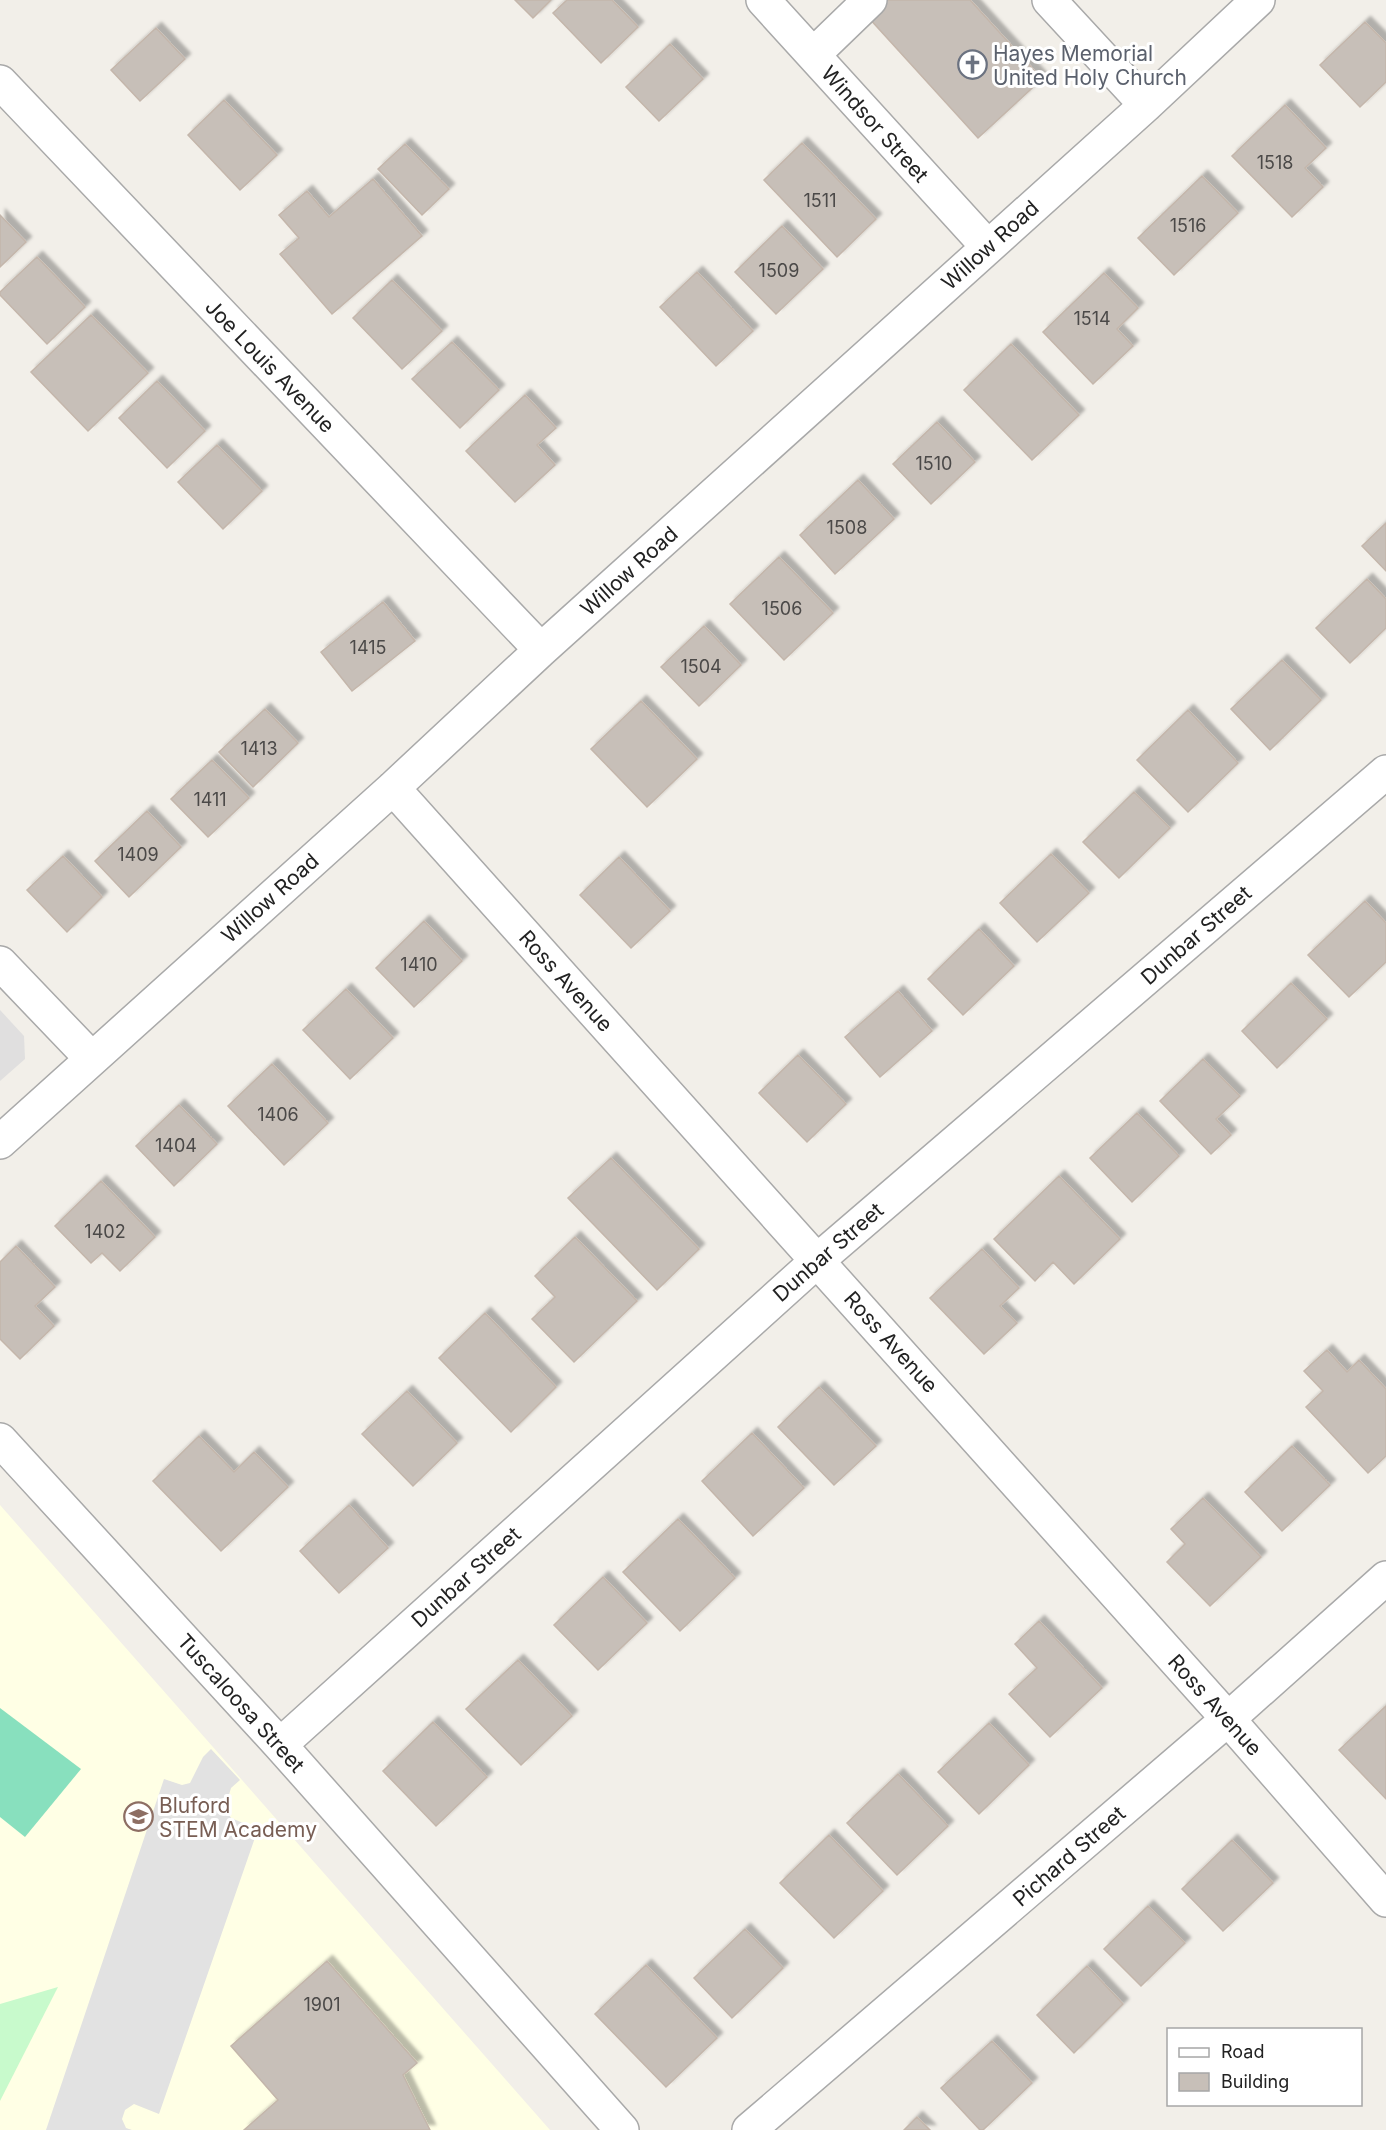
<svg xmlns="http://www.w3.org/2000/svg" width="1386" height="2130" font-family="Inter,sans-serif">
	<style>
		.residential { fill: #e0dfdf }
		.education { fill: #ffffe5 }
		.park { fill: #c8facc }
		.pitch { fill: #88e0be }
		.parking { fill: #e2e2e2 }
		.building { fill: #c7bfb8; stroke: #c4b6ab; stroke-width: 1.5; filter: url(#shadow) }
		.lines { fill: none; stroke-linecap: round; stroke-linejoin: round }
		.minor-casing { stroke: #a9a9a9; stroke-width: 36 }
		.minor { stroke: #fff; stroke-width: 33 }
		.labels { text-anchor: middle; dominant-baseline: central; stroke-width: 6; stroke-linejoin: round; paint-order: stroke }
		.number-label { font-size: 18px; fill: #4b4948 }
		.worship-label { font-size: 21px; fill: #5b616d; stroke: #fff; text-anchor: start }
		.street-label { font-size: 21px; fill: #222; stroke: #fff }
		.education-label { font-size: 21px; fill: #785e54; stroke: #fff; text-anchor: start }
	</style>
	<defs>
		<filter id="shadow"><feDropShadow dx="5.5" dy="-5.5" stdDeviation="1.5" flood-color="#0004"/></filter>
	</defs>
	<rect width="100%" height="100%" fill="#f2efe9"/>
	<path class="residential" d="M 0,1010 L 24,1036 L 25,1059 L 0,1081 Z"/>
	<path class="education" d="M 0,1505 L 550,2130 L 0,2130 Z"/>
	<path class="park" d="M 58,1987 L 0,2101 L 0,2004 Z"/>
	<path class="pitch" d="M 0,1708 L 81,1769 L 25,1837 L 0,1817 Z"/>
	<path class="parking" d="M 211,1749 L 240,1780 L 231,1788 L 225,1808 L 231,1818 L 258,1829 L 159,2114 L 134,2104 L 125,2110 L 122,2119 L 126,2128 L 132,2130 L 46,2130 L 164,1779 L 182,1785 L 190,1783 L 203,1757 Z"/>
	<path class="building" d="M 515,0 L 551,0 L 533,18 Z
		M 567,0 L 612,0 L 638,27 L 601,63 L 553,13 Z
		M 887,0 L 970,0 L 1042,79 L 978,138 L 868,17 Z
		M 1365,22 L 1386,43 L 1386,82 L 1360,107 L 1320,65 Z
		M 156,28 L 185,59 L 140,101 L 111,70 Z
		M 670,44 L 703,79 L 659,121 L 626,87 Z
		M 224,100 L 277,155 L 240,190 L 188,135 Z
		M 1285,105 L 1326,148 L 1305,168 L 1323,187 L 1292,217 L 1232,156 Z
		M 802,143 L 876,219 L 837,257 L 764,180 Z
		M 405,144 L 449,189 L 422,215 L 378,169 Z
		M 1202,176 L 1238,213 L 1174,275 L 1138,238 Z
		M 373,179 L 422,236 L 332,314 L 280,254 L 299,238 L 279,215 L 307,191 L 329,217 Z
		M 0,215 L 26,242 L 0,267 Z
		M 782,226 L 823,269 L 776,314 L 735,272 Z
		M 37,257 L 85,307 L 47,344 L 0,295 L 0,292 Z
		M 697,272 L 753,331 L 716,366 L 660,307 Z
		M 1104,273 L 1138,308 L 1117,329 L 1133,346 L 1093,384 L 1043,332 Z
		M 392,280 L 442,331 L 402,369 L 353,318 Z
		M 91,315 L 148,373 L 88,431 L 31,372 Z
		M 452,342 L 499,390 L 460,428 L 412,379 Z
		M 1011,344 L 1079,415 L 1032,460 L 964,390 Z
		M 157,381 L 205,431 L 167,468 L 119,418 Z
		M 525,395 L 556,428 L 537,445 L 555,465 L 515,502 L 466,451 Z
		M 937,422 L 975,462 L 931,504 L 893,464 Z
		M 217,445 L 262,491 L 223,529 L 178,482 Z
		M 858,480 L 894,519 L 835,574 L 800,535 Z
		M 1386,523 L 1386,571 L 1362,546 Z
		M 779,557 L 833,613 L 784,660 L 730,604 Z
		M 1367,579 L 1386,599 L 1386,628 L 1350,663 L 1316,628 Z
		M 383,602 L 415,641 L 352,691 L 321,652 Z
		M 704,626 L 741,665 L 699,706 L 661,667 Z
		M 1282,660 L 1321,700 L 1270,750 L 1231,709 Z
		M 641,701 L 697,759 L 647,807 L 591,749 Z
		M 265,709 L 298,743 L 253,787 L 219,752 Z
		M 1188,710 L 1238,763 L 1188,812 L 1137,760 Z
		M 212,760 L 249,798 L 208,837 L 171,799 Z
		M 1134,792 L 1170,828 L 1119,878 L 1083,842 Z
		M 147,811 L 181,847 L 129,897 L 95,861 Z
		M 1051,854 L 1089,893 L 1037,942 L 1000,903 Z
		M 63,856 L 102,897 L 67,932 L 27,890 Z
		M 619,857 L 670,911 L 631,948 L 580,895 Z
		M 1365,901 L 1386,923 L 1386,962 L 1349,997 L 1308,955 Z
		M 424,921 L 462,961 L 414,1007 L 376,968 Z
		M 979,929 L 1014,966 L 963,1015 L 928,979 Z
		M 1291,983 L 1327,1019 L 1277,1068 L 1242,1031 Z
		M 346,989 L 393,1038 L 350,1079 L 303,1030 Z
		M 898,991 L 932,1031 L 880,1077 L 845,1037 Z
		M 798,1055 L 846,1104 L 807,1142 L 759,1093 Z
		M 1203,1059 L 1240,1096 L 1216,1119 L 1231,1135 L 1211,1154 L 1160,1101 Z
		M 272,1064 L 328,1123 L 284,1165 L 228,1106 Z
		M 179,1105 L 217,1144 L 174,1186 L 136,1146 Z
		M 1137,1113 L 1179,1156 L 1132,1202 L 1090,1158 Z
		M 611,1158 L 699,1249 L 657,1290 L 568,1198 Z
		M 1059,1176 L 1120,1239 L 1074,1284 L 1053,1262 L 1035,1281 L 994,1239 Z
		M 101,1181 L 155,1237 L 120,1271 L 102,1253 L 91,1263 L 55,1226 Z
		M 575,1237 L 637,1301 L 574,1362 L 532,1319 L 555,1297 L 535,1276 Z
		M 16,1246 L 55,1287 L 35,1306 L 54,1326 L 20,1359 L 0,1339 L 0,1262 Z
		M 982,1249 L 1019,1288 L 1000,1306 L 1017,1323 L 984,1354 L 930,1298 Z
		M 485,1313 L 556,1387 L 511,1432 L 439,1358 Z
		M 1327,1350 L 1347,1372 L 1359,1360 L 1386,1389 L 1386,1456 L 1368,1473 L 1306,1407 L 1323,1391 L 1304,1371 Z
		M 819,1387 L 876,1446 L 834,1485 L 778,1427 Z
		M 407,1391 L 457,1443 L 413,1486 L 362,1434 Z
		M 752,1433 L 804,1488 L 753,1536 L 702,1481 Z
		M 199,1436 L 234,1472 L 254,1452 L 288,1487 L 221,1551 L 153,1481 Z
		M 1292,1446 L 1330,1485 L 1282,1531 L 1245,1492 Z
		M 1203,1498 L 1261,1557 L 1210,1606 L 1167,1562 L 1185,1544 L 1171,1529 Z
		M 349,1505 L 388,1548 L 339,1593 L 300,1551 Z
		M 678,1519 L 735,1578 L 680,1631 L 623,1572 Z
		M 603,1577 L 647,1623 L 598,1670 L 554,1625 Z
		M 1039,1621 L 1102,1688 L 1050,1737 L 1009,1694 L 1037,1668 L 1015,1644 Z
		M 518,1660 L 572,1716 L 521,1765 L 466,1709 Z
		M 1386,1706 L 1386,1799 L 1339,1750 Z
		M 433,1722 L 487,1777 L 436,1826 L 383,1771 Z
		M 989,1723 L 1029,1765 L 979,1814 L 938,1772 Z
		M 898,1774 L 948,1826 L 897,1875 L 847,1823 Z
		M 829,1835 L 883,1891 L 834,1938 L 780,1883 Z
		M 1232,1840 L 1273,1883 L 1223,1931 L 1182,1889 Z
		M 1148,1906 L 1185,1943 L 1141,1986 L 1104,1949 Z
		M 745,1929 L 783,1968 L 732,2018 L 694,1978 Z
		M 327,1961 L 417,2063 L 403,2075 L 430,2130 L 244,2130 L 278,2100 L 231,2046 Z
		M 646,1965 L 717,2038 L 666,2087 L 595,2014 Z
		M 1087,1966 L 1123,2004 L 1074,2053 L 1037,2015 Z
		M 992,2041 L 1032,2083 L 983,2130 L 980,2130 L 941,2088 Z
		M 917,2117 L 930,2130 L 904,2130 Z"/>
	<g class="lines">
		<defs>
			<path id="minor" d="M 763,0 L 988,247
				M 1049,0 L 1146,105
				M 813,55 L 870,0
				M 0,82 L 541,650
				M 393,788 L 1228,1719 L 1386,1900
				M 0,963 L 92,1059
				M 0,1142 L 393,788 L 541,650 L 1146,105 L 1258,0
				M 0,1440 L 280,1745 L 622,2130
				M 280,1745 L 818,1260 L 1386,772
				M 749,2130 L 1228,1719 L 1386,1578"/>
		</defs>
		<use href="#minor" class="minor-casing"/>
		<use href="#minor" class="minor"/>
	</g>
	<defs>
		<symbol id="church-ring" viewBox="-11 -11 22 22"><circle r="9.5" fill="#fff" stroke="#6b7280" stroke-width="1.5"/><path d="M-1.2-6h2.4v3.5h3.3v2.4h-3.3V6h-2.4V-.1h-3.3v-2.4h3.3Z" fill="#6b7280"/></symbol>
		<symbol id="school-ring" viewBox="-11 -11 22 22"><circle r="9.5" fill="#fff" stroke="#8d6e63" stroke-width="1.5"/><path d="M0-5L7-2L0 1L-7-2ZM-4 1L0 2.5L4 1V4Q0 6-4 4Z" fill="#8d6e63"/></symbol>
	</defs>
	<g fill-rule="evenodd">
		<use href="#church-ring" x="956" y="48" width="33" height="33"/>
		<use href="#school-ring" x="122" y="1800" width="33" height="33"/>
	</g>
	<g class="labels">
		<g class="number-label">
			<text x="1275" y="162">1518</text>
			<text x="820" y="200">1511</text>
			<text x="1188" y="225">1516</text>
			<text x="779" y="270">1509</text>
			<text x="1092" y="318">1514</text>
			<text x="934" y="463">1510</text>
			<text x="847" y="527">1508</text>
			<text x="782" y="608">1506</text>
			<text x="368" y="647">1415</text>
			<text x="701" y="666">1504</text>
			<text x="259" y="748">1413</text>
			<text x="210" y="799">1411</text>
			<text x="138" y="854">1409</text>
			<text x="419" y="964">1410</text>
			<text x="278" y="1114">1406</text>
			<text x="176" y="1145">1404</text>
			<text x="105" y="1231">1402</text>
			<text x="322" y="2004">1901</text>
		</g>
		<g class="worship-label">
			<text x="993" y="53">Hayes Memorial<tspan x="993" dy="24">United Holy Church</tspan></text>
		</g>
		<g class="street-label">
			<text transform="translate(875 124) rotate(48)">Windsor Street</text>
			<text transform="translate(990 245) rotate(-42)">Willow Road</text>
			<text transform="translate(270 366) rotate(46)">Joe Louis Avenue</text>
			<text transform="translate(629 571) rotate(-42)">Willow Road</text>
			<text transform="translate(270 898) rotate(-42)">Willow Road</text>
			<text transform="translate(1196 935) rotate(-41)">Dunbar Street</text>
			<text transform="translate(566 981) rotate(48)">Ross Avenue</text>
			<text transform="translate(828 1252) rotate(-41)">Dunbar Street</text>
			<text transform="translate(891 1342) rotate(48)">Ross Avenue</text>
			<text transform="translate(466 1577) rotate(-42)">Dunbar Street</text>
			<text transform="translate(241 1703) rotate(48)">Tuscaloosa Street</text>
			<text transform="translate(1215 1705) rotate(48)">Ross Avenue</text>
			<text transform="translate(1069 1856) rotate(-41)">Pichard Street</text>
		</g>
		<g class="education-label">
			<text x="159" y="1805">Bluford<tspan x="159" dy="24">STEM Academy</tspan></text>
		</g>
	</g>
	<rect x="1167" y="2028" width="195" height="78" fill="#ffffff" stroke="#a7a7a7" stroke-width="1.5"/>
	<rect x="1179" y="2048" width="30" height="9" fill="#ffffff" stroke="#a7a7a7" stroke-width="1.5"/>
	<text x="1221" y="2058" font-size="18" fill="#222222">Road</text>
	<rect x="1179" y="2073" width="30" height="18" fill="#c7bfb8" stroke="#a7a7a7" stroke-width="1.5"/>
	<text x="1221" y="2088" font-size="18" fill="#222222">Building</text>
</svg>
